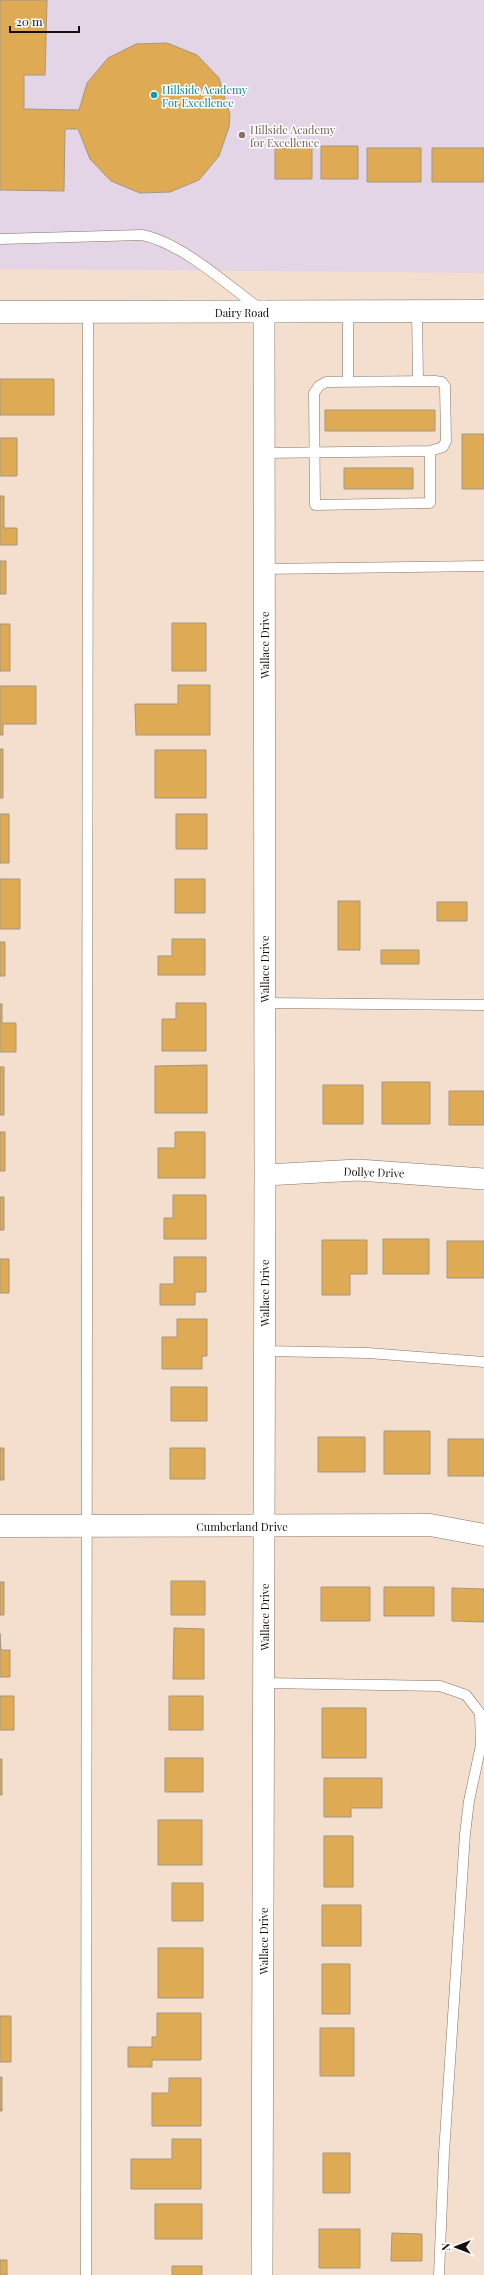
<svg xmlns="http://www.w3.org/2000/svg" width="484" height="2275" font-family="'Playfair Display',serif">
	<style>
		.education { fill: #e3d4e6 }
		.building { fill: #deaa54; stroke: #a49783 }
		.lines { fill: none; stroke-linecap: round; stroke-linejoin: round }
		.service-casing { stroke: #867365; stroke-width: 11 }
		.minor-casing { stroke: #867365; stroke-width: 22 }
		.tertiary-casing { stroke: #867365; stroke-width: 23 }
		.service { stroke: #fff; stroke-width: 10 }
		.minor { stroke: #fff; stroke-width: 21 }
		.tertiary { stroke: #fff; stroke-width: 22 }
		.culture-dot { fill: #0f9aa8; stroke: #fff; stroke-width: 1.5 }
		.education-dot { fill: #8d6e63; stroke: #fff; stroke-width: 1.5 }
		.labels { text-anchor: middle; dominant-baseline: central; stroke-width: 3; stroke-linejoin: round; paint-order: stroke }
		.culture-label { font-size: 11px; fill: #0d838f; stroke: #fff; text-anchor: start }
		.education-label { font-size: 11px; fill: #785e54; stroke: #fff; text-anchor: start }
		.street-label { font-size: 11px; fill: #160f0a; stroke: #fff }
	</style>
	<rect width="100%" height="100%" fill="#f4dfcf"/>
	<path class="education" d="M 0,0 L 484,0 L 484,273 L 0,269 Z"/>
	<path class="building" d="M 0,0 L 47,0 L 45,75 L 24,75 L 24,109 L 79,110 L 87,83 L 108,58 L 136,44 L 167,43 L 197,55 L 219,78 L 230,115 L 229,127 L 219,156 L 199,180 L 170,192 L 140,193 L 111,181 L 90,159 L 78,129 L 65,129 L 64,191 L 0,190 Z
		M 321,146 L 358,146 L 358,179 L 321,179 Z
		M 275,148 L 312,148 L 312,179 L 275,179 Z
		M 367,148 L 421,148 L 421,182 L 367,182 Z
		M 432,148 L 484,148 L 484,182 L 432,182 Z
		M 0,379 L 54,379 L 54,415 L 0,415 Z
		M 325,410 L 435,410 L 435,431 L 325,431 Z
		M 462,434 L 484,434 L 484,489 L 462,489 Z
		M 0,438 L 17,438 L 17,476 L 0,476 Z
		M 344,468 L 413,468 L 413,489 L 344,489 Z
		M 0,496 L 4,496 L 4,528 L 17,528 L 17,545 L 0,545 Z
		M 0,561 L 6,561 L 6,594 L 0,594 Z
		M 172,623 L 206,623 L 206,671 L 172,671 Z
		M 0,624 L 10,624 L 10,671 L 0,671 Z
		M 178,685 L 210,685 L 210,735 L 136,735 L 135,704 L 178,704 Z
		M 0,686 L 36,686 L 36,724 L 3,724 L 3,735 L 0,735 Z
		M 0,749 L 3,749 L 3,798 L 0,798 Z
		M 155,750 L 206,750 L 206,798 L 155,798 Z
		M 0,814 L 9,814 L 9,863 L 0,863 Z
		M 176,814 L 207,814 L 207,849 L 176,849 Z
		M 0,879 L 20,879 L 20,929 L 0,929 Z
		M 175,879 L 205,879 L 205,913 L 175,913 Z
		M 338,901 L 360,901 L 360,950 L 338,950 Z
		M 437,902 L 467,902 L 467,921 L 437,921 Z
		M 172,939 L 205,939 L 205,975 L 158,975 L 158,956 L 172,956 Z
		M 0,942 L 5,942 L 5,976 L 0,976 Z
		M 381,950 L 419,950 L 419,964 L 381,964 Z
		M 176,1003 L 206,1003 L 206,1051 L 162,1051 L 162,1019 L 176,1019 Z
		M 0,1004 L 2,1004 L 2,1023 L 16,1023 L 16,1052 L 0,1052 Z
		M 207,1065 L 207,1113 L 155,1113 L 155,1066 Z
		M 0,1067 L 4,1067 L 4,1115 L 0,1115 Z
		M 382,1082 L 430,1082 L 430,1124 L 382,1124 Z
		M 323,1085 L 363,1085 L 363,1124 L 323,1124 Z
		M 449,1091 L 484,1091 L 484,1125 L 449,1125 Z
		M 0,1132 L 5,1132 L 5,1171 L 0,1171 Z
		M 175,1132 L 205,1132 L 205,1178 L 158,1178 L 158,1148 L 175,1148 Z
		M 173,1195 L 206,1195 L 206,1239 L 164,1239 L 164,1218 L 173,1218 Z
		M 0,1197 L 4,1197 L 4,1230 L 0,1230 Z
		M 383,1239 L 429,1239 L 429,1274 L 383,1274 Z
		M 322,1240 L 367,1240 L 367,1274 L 350,1274 L 350,1295 L 322,1295 Z
		M 447,1241 L 484,1241 L 484,1278 L 447,1278 Z
		M 174,1257 L 206,1257 L 206,1292 L 195,1292 L 195,1305 L 160,1305 L 160,1284 L 174,1284 Z
		M 0,1259 L 9,1259 L 9,1293 L 0,1293 Z
		M 177,1319 L 207,1319 L 207,1356 L 202,1356 L 202,1369 L 162,1369 L 162,1337 L 177,1337 Z
		M 171,1387 L 207,1387 L 207,1421 L 171,1421 Z
		M 384,1431 L 430,1431 L 430,1474 L 384,1474 Z
		M 318,1437 L 365,1437 L 365,1472 L 318,1472 Z
		M 448,1439 L 484,1439 L 484,1476 L 448,1476 Z
		M 0,1448 L 4,1448 L 4,1480 L 0,1480 Z
		M 170,1448 L 205,1448 L 205,1479 L 170,1479 Z
		M 171,1581 L 205,1581 L 205,1615 L 171,1615 Z
		M 0,1582 L 4,1582 L 4,1615 L 0,1615 Z
		M 321,1587 L 370,1587 L 370,1621 L 321,1621 Z
		M 384,1587 L 434,1587 L 434,1616 L 384,1616 Z
		M 452,1588 L 484,1589 L 484,1622 L 452,1621 Z
		M 174,1628 L 204,1629 L 204,1679 L 173,1679 Z
		M 0,1633 L 1,1650 L 10,1650 L 10,1677 L 0,1677 Z
		M 0,1696 L 14,1696 L 14,1730 L 0,1730 Z
		M 169,1696 L 203,1696 L 203,1730 L 169,1730 Z
		M 322,1708 L 366,1708 L 366,1758 L 322,1758 Z
		M 165,1758 L 203,1758 L 203,1792 L 165,1792 Z
		M 0,1759 L 2,1759 L 2,1795 L 0,1795 Z
		M 324,1778 L 382,1778 L 382,1808 L 351,1808 L 351,1817 L 324,1817 Z
		M 158,1820 L 202,1820 L 202,1865 L 158,1865 Z
		M 324,1836 L 353,1836 L 353,1887 L 324,1887 Z
		M 172,1883 L 203,1883 L 203,1921 L 172,1921 Z
		M 322,1905 L 361,1905 L 361,1946 L 322,1946 Z
		M 158,1948 L 203,1948 L 203,1998 L 158,1998 Z
		M 322,1964 L 350,1964 L 350,2014 L 322,2014 Z
		M 157,2013 L 201,2013 L 201,2060 L 152,2060 L 152,2067 L 128,2067 L 128,2047 L 152,2047 L 152,2037 L 157,2037 Z
		M 0,2016 L 11,2016 L 11,2062 L 0,2062 Z
		M 320,2028 L 354,2028 L 354,2076 L 320,2076 Z
		M 0,2077 L 2,2077 L 2,2111 L 0,2111 Z
		M 169,2078 L 201,2078 L 201,2126 L 152,2126 L 152,2093 L 169,2093 Z
		M 172,2139 L 201,2139 L 201,2189 L 131,2189 L 131,2159 L 172,2159 Z
		M 323,2153 L 350,2153 L 350,2193 L 323,2193 Z
		M 155,2204 L 202,2204 L 202,2239 L 155,2239 Z
		M 319,2229 L 360,2229 L 360,2268 L 319,2268 Z
		M 392,2233 L 422,2234 L 422,2261 L 391,2261 Z
		M 0,2260 L 7,2260 L 7,2275 L 0,2275 Z
		M 172,2266 L 202,2266 L 202,2275 L 172,2275 Z"/>
	<g class="lines">
		<defs>
			<path id="service" d="M 0,239 L 142,235 C 182,243 226,284 259,308
				M 348,311 L 348,382
				M 417,311 L 418,381
				M 264,453 L 430,451 L 443,447 L 446,441 L 445,386 L 442,382 L 435,381 L 326,382 L 319,386 L 314,393 L 315,505 L 430,503 L 430,451
				M 264,569 L 484,566
				M 264,1003 L 484,1005
				M 264,1351 L 368,1353 L 484,1362
				M 264,1683 L 440,1686 L 466,1695 L 480,1713 L 481,1745 L 469,1801 L 465,1834 L 444,2153 L 439,2275
				M 86,2275 L 88,312"/>
			<path id="minor" d="M 265,1175 L 358,1170 L 484,1179
				M 262,2275 L 265,1175 L 264,311"/>
			<path id="tertiary" d="M 0,312 L 484,311
				M 0,1526 L 430,1525 L 484,1535"/>
		</defs>
		<use href="#service" class="service-casing"/>
		<use href="#minor" class="minor-casing"/>
		<use href="#tertiary" class="tertiary-casing"/>
		<use href="#service" class="service"/>
		<use href="#minor" class="minor"/>
		<use href="#tertiary" class="tertiary"/>
	</g>
	<circle class="culture-dot" cx="154" cy="95" r="4"/>
	<circle class="education-dot" cx="242" cy="135" r="4"/>
	<g class="labels">
		<g class="culture-label">
			<text x="162" y="89">Hillside Academy<tspan x="162" dy="13">For Excellence</tspan></text>
		</g>
		<g class="education-label">
			<text x="250" y="129">Hillside Academy<tspan x="250" dy="13">for Excellence</tspan></text>
		</g>
		<g class="street-label">
			<text x="242" y="312">Dairy Road</text>
			<text transform="translate(264 645) rotate(-90)">Wallace Drive</text>
			<text transform="translate(264 969) rotate(-90)">Wallace Drive</text>
			<text transform="translate(374 1172) rotate(2)">Dollye Drive</text>
			<text transform="translate(264 1293) rotate(-90)">Wallace Drive</text>
			<text x="242" y="1526">Cumberland Drive</text>
			<text transform="translate(264 1617) rotate(-90)">Wallace Drive</text>
			<text transform="translate(263 1941) rotate(-90)">Wallace Drive</text>
		</g>
	</g>
	<g transform="translate(456 2247) rotate(270)" stroke="#ffffff" stroke-width="3" paint-order="stroke">
	<path d="M0-3L7 15L0 10L-7 15Z" fill="#160f0a"/>
	<text y="-6" font-size="11" font-weight="bold" text-anchor="middle" fill="#160f0a">N</text>
	</g>
	<path d="M10 26v6h69v-6" fill="none" stroke="#160f0a" stroke-width="2"/>
	<text x="16" y="26" font-size="12" fill="#160f0a" stroke="#ffffff" stroke-width="3" paint-order="stroke">20 m</text>
</svg>
